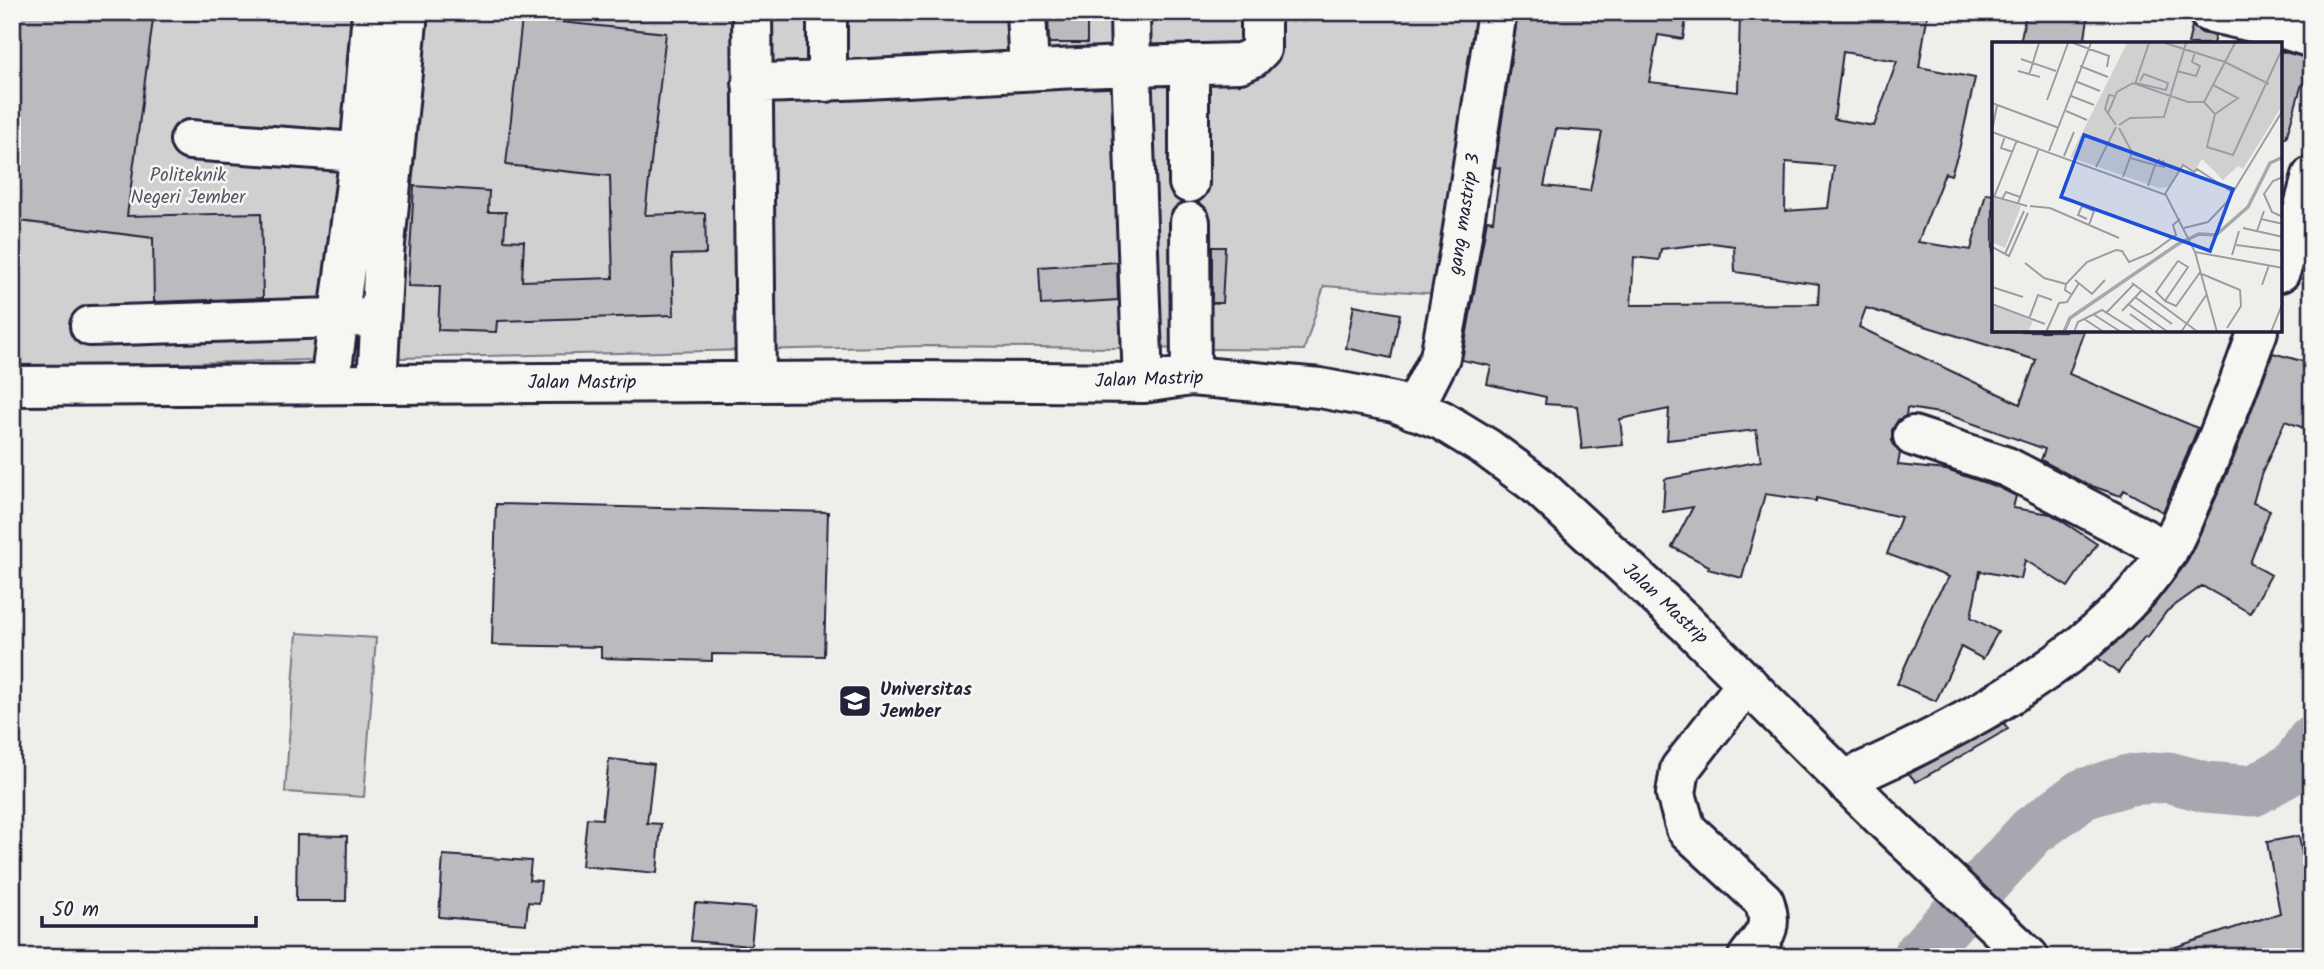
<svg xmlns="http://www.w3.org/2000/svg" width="2324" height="969" font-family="Kalam,sans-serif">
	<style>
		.green { fill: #d0d0d1; stroke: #797986; stroke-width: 2 }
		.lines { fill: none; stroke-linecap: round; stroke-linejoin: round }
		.river { stroke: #a7a7af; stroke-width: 51 }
		.building { fill: #bbbbbf; stroke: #22223b; stroke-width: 2; fill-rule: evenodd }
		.minor-casing { stroke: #22223b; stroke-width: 44 }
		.major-casing { stroke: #22223b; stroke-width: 44 }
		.minor { stroke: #f6f6f2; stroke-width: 38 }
		.major { stroke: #f6f6f2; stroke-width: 38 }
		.labels { text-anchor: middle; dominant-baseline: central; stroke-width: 5; stroke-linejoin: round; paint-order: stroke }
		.park-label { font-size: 19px; fill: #565668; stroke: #f6f6f2 }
		.street-label { font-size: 19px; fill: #22223b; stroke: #f6f6f2 }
		.poi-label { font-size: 19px; font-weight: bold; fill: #22223b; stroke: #f6f6f2; text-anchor: start }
		.inset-river { fill: none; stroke: #a7a7af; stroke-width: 3.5 }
		.inset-road { fill: none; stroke: #9c9ca5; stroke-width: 2 }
		.view { fill: #1d4ed8; fill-opacity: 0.15; stroke: #1d4ed8; stroke-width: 3.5 }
		.inset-edge { fill: none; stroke: #22223b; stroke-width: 3.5 }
	</style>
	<rect width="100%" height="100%" fill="#eeeeeb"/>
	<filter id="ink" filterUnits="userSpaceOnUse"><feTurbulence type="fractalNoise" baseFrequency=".0143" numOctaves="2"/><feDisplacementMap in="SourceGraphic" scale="14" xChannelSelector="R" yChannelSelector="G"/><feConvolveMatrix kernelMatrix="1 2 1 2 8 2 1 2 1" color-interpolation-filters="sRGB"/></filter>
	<g filter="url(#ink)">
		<path class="green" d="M 12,12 L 1490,12 L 1439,294 L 1324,286 L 1304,350 L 926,346 L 12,367 Z
			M 297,633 L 376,638 L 364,797 L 285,792 Z"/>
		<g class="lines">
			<path class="river" d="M 1917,957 L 2032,831 L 2083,794 L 2129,780 L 2168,777 L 2206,787 L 2253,791 L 2295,767 L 2312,741"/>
		</g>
		<path class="building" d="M 12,12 L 154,12 L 127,216 L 261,213 L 263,298 L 154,302 L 153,238 L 12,220 Z
			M 1048,12 L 1087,12 L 1087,43 L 1049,43 Z
			M 1518,12 L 1687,12 L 1683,39 L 1658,35 L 1649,82 L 1738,92 L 1740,12 L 1928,12 L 1919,67 L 1975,78 L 1959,150 L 1951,175 L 1945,173 L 1918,242 L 1971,250 L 1986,193 L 1993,194 L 1993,331 L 2084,331 L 2069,374 L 2198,428 L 2163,512 L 2124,490 L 2121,496 L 2086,484 L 2041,460 L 2045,449 L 1946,414 L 1907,408 L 1906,416 L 1898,420 L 1892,430 L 1892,441 L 1900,453 L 1898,465 L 1946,470 L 1998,487 L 2016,496 L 2013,508 L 2051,514 L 2097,544 L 2068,587 L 2025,560 L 2021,579 L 1980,571 L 1971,617 L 1998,632 L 1983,659 L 1961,647 L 1936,701 L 1897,684 L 1935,599 L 1949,577 L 1887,554 L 1901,517 L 1816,498 L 1816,501 L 1765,494 L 1742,578 L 1708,569 L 1709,566 L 1672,547 L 1693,507 L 1663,512 L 1665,479 L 1761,461 L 1756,430 L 1667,440 L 1669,409 L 1620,419 L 1623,445 L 1582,449 L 1577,406 L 1545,404 L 1546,397 L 1487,384 L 1491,366 L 1462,360 L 1487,220 L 1493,221 L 1500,168 L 1495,167 ZM 1843,52 L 1897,61 L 1874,126 L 1834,119 ZM 1556,129 L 1602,132 L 1590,191 L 1544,186 ZM 1786,162 L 1834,166 L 1828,208 L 1785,211 ZM 1712,243 L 1734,246 L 1735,272 L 1819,284 L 1818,304 L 1631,305 L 1634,257 L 1659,260 L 1661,249 ZM 1866,308 L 2036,360 L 2020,404 L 1859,327 Z
			M 2026,12 L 2089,12 L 2084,44 L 2020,44 Z
			M 522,18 L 666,33 L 645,215 L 705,213 L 706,254 L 672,255 L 674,315 L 497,321 L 496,332 L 438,330 L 440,287 L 408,286 L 414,186 L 489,191 L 488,212 L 506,212 L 504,240 L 524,241 L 522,281 L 613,278 L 610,176 L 506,165 Z
			M 2192,26 L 2202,33 L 2215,36 L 2213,44 L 2188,44 Z
			M 2280,51 L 2312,59 L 2312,86 L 2302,84 L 2286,138 L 2280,138 Z
			M 1212,247 L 1225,247 L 1222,303 L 1212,303 Z
			M 1117,262 L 1118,300 L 1041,305 L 1039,267 Z
			M 1354,305 L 1400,314 L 1391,358 L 1346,348 Z
			M 2273,353 L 2312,364 L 2312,431 L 2285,421 L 2261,475 L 2253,503 L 2270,510 L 2250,563 L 2271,575 L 2250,613 L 2202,586 L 2167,611 L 2147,638 L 2145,636 L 2118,673 L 2098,658 L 2119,640 L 2154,605 L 2187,562 L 2232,462 Z
			M 496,504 L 828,512 L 824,656 L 712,654 L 712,661 L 601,658 L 601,647 L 492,645 Z
			M 2004,723 L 2008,729 L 1916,782 L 1909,774 Z
			M 609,759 L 654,764 L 647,823 L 661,824 L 657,873 L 582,866 L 587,818 L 602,819 Z
			M 297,835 L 347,836 L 346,901 L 296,901 Z
			M 2299,836 L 2306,876 L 2312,875 L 2312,944 L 2283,957 L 2160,957 L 2160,952 L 2280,913 L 2267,842 Z
			M 443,855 L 531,861 L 529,880 L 541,881 L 539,903 L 528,902 L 526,924 L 439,917 Z
			M 695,903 L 755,908 L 751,946 L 691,941 Z"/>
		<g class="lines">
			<defs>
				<path id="minor" d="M 752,12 L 756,382
					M 827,12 L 827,82
					M 1026,12 L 1029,70
					M 1130,12 L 1131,66 L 1240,63 L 1252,58 L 1261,49 L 1261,12
					M 2208,12 L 2287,30 L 2312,38
					M 1189,64 L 1189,183
					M 752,83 C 879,81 1005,70 1131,66 L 1143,383
					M 190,140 L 384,154
					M 1190,222 L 1191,376
					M 2280,272 L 2303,210 L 2312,176
					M 90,326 L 364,317
					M 330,384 L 360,153 L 372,12
					M 377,384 L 384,254 L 408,12
					M 1413,410 L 1440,357 L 1459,254 L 1497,12
					M 1913,436 L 2007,467 L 2168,551
					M 1747,683 L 1680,769 L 1676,794 L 1686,829 L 1764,901 C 1774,929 1764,935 1748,957
					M 1844,780 C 1955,731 2100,657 2167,552 C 2178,535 2185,514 2194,494 C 2218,441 2238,386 2258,331"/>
				<path id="major" d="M 12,386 L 915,381 L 1143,383 L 1191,376 L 1320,388 L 1394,402 L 1441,420 L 1487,448 L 1537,485 L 1686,623 L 1886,822 L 2029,957"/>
			</defs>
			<use href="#minor" class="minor-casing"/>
			<use href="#major" class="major-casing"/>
			<use href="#minor" class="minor"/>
			<use href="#major" class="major"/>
		</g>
	</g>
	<defs>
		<symbol id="university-square" viewBox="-11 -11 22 22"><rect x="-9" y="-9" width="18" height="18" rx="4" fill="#22223b" stroke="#f6f6f2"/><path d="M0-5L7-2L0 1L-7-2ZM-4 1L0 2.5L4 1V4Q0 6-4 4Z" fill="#fff"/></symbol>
	</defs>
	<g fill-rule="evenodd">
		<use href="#university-square" x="836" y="682" width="38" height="38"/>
	</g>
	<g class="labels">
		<g class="park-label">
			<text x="188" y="176">Politeknik<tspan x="188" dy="22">Negeri Jember</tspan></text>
		</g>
		<g class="street-label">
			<text transform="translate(1465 214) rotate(-81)">gang mastrip 3</text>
			<text transform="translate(1149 380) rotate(-2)">Jalan Mastrip</text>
			<text x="582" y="383">Jalan Mastrip</text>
			<text transform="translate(1665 604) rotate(43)">Jalan Mastrip</text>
		</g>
		<g class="poi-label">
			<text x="880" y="690">Universitas<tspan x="880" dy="22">Jember</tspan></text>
		</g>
	</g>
	<g transform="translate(1992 42)">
		<rect width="290" height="290" fill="#eeeeeb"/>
		<path d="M 135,1 L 290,1 L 290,64 L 251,127 L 246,124 L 231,138 L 210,117 L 202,130 L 190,123 L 177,145 L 167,146 L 78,115 ZM 0,155 L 29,164 L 13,206 L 0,200 ZM 1,263 L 41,279 L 36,290 L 0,290 Z" fill="#d0d0d1"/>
		<path class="inset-river" d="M 72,290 L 78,276 L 186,202 L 207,192 L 224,193 L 256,165 L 278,121 L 291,115"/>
		<path class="inset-road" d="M 81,1 L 117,14 L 115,25M 173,1 L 233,20 L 277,42M 29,17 L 64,29M 88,24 L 116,35M 26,29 L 48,35M 185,29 L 204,34 L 208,24 L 200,20 L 203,10M 37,33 L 47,1M 83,39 L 108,49M 144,41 L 174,48 L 176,41 L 152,32 L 148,39M 143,42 L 157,1M 221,43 L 246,56 L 223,72M 79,54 L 102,63M 122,54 L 117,53 L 113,67 L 124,83M 55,58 L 76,1M 212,60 L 243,1M 0,61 L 67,86M 74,69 L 95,78M 116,71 L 125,50 L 141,41 L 196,60 L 212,60 L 223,72 L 215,105 L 241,113 L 291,5M 127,83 L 138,76 L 172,75 L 194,1M 127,86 L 140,110 L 131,135M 0,89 L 5,63M 0,90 L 174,153 L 203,210 L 225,290M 13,94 L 9,106 L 21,110M 57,109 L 99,1M 72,114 L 82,90M 138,116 L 163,123 L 156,144M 168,117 L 163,123 L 172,125 L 171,118M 104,125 L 124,85M 291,135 L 281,139 L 272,152 L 280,170 L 291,175M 173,152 L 191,123 L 202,130 L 205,127 L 240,150M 0,154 L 35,164M 2,155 L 25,98M 10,157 L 14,150 L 28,155M 26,161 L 47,106M 38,164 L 58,166 L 127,196M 95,177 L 86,173 L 90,164 L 102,169 L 97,183M 269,177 L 291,182M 192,186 L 216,180 L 235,160 L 291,68M 251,186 L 291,195M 265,189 L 272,169M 244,203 L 291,209M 0,205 L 17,214 L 36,171M 203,210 L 291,226M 13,212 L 32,169M 240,213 L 247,189M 186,219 L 196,225 L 173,259 L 164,250 ZM 33,221 L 52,236 L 74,242M 210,232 L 248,248 L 249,264 L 235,286M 83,238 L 100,252 L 113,238M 140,241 L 206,290M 270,243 L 277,223M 0,245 L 31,255M 79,252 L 73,248 L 74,242 L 95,220 L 124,208 L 130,209 L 137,220 L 159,211 L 184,193 L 181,183 L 188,177M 143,255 L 180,282M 173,259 L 184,264 L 209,229M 0,262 L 53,282M 136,262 L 176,290M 130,269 L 150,248M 114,271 L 142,242M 101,272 L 129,290M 138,272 L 163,290M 37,277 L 46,253 L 60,258M 92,277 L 112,290M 54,290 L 67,261 L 75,260 L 87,241M 82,290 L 86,280 L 110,268 L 145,290M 189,290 L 215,252M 279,290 L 291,260"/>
		<path class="view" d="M 92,93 L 241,147 L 218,209 L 69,155 Z"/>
		<rect width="290" height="290" class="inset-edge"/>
	</g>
	<rect width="2324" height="969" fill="none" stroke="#f6f6f2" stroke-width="42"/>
	<rect x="21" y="21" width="2282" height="927" fill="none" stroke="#22223b" stroke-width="2.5" filter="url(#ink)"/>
	<path d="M42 916v10h214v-10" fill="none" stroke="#22223b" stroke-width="3.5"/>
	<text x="52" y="916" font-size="21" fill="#22223b" stroke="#f6f6f2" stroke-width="5" paint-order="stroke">50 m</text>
</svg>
